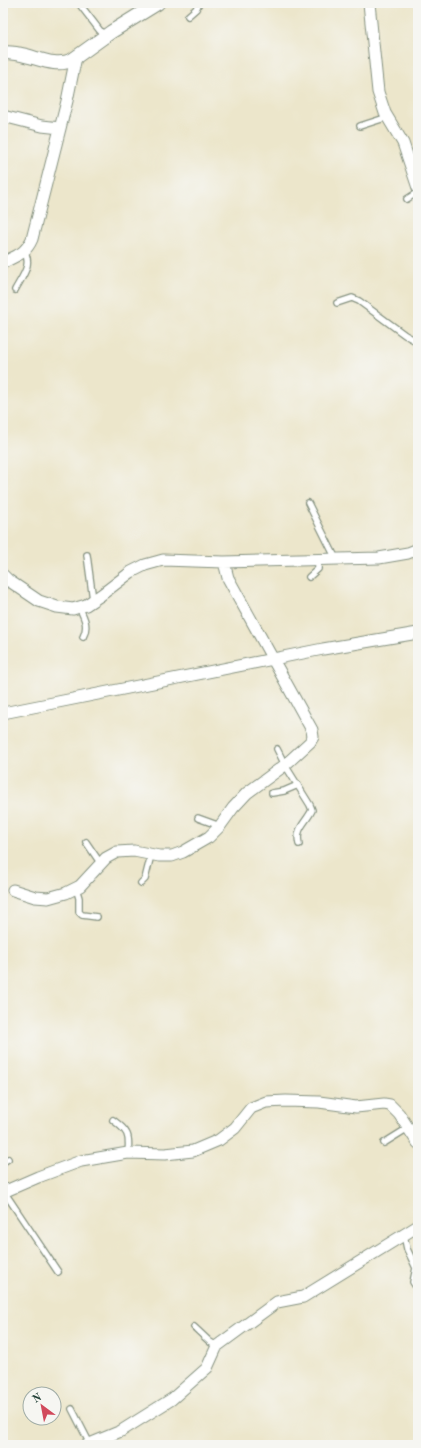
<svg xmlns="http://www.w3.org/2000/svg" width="421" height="1448" font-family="'Old Standard TT',serif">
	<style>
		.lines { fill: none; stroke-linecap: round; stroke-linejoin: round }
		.service-casing { stroke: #869280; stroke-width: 8 }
		.minor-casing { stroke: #869280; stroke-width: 13 }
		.tertiary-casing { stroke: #869280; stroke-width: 15 }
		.service { stroke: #fff; stroke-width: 5.5 }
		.minor { stroke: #fff; stroke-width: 11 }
		.tertiary { stroke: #fff; stroke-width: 13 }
	</style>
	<rect width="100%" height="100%" fill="#f6f6f2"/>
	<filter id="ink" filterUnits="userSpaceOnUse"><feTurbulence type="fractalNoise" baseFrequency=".025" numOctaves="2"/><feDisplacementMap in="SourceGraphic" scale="8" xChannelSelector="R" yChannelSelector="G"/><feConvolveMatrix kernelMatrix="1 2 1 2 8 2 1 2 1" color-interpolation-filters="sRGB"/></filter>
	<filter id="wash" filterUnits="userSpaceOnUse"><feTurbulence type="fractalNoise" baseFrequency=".012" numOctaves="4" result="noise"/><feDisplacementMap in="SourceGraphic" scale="16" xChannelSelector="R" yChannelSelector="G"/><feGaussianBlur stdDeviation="0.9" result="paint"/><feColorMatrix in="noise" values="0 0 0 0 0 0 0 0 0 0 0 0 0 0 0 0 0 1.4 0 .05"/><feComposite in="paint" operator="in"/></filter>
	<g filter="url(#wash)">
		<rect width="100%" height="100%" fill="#ece6cb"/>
	</g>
	<g filter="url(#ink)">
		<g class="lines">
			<defs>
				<path id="service" d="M 81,6 L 104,36
					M 188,16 L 196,9 L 199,3
					M 360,126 L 388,117
					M 407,199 L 418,192
					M 15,290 C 22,277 33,264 24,251
					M 337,303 L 352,298 L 359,301 L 405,335 L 418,342
					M 308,503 L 336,559
					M 87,555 L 93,600
					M 309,577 L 318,569 L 318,564 L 316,560
					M 3,588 L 8,580
					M 79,607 C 84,617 89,626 83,637
					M 277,749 L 285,765 L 310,805 L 312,810 C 306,823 295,828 299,844
					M 272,793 L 284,791 L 298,785
					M 198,818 L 220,826
					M 86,842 L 101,864
					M 141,883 L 145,879 L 151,855
					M 76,888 L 79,898 L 79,912 L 82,915 L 97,917
					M 113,1120 C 128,1131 130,1135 128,1153
					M 384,1143 L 408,1128
					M 3,1162 L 8,1159
					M 3,1190 L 58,1272
					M 404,1235 L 407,1249 L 416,1268 L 413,1282 L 418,1290
					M 194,1327 L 210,1342 L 217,1346
					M 72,1409 L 90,1444"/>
				<path id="minor" d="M 369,3 L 378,92 L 385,113 L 403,143 L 418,188
					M 3,116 L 42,126 L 60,128
					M 3,263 C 16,255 25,255 32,239 L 67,101 L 76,57
					M 3,575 L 8,580 L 39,601 L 57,607 L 73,609 L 86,605 L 101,595 L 131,572 L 145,565 L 163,560 L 224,562 L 379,558 L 408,553 L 418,549
					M 3,713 L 323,649 L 418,633
					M 13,890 L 35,897 L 48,898 L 66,893 L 80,886 L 106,858 L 117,852 L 134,851 L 159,856 L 172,856 L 183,852 L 209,837 L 220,826 L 233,808 L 247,793 L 285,765 L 310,742 L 313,737 L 312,730 L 228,578 L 224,562
					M 3,1189 L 8,1190 L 38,1177 L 81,1161 L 128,1153 L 165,1154 L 193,1151 L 219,1140 L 235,1128 L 251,1108 L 266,1102 L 286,1101 L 319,1102 L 356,1107 L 384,1104 L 390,1105 L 399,1114 L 418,1143
					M 87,1445 L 121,1431 L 172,1399 L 207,1368 L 217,1346 L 277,1302 L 303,1297 L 418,1226"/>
				<path id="tertiary" d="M 3,52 C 8,53 14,53 19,54 C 37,57 55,68 72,60 L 111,32 L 158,3"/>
			</defs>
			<use href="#service" class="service-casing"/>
			<use href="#minor" class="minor-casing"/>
			<use href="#tertiary" class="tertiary-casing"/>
			<use href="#service" class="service"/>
			<use href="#minor" class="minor"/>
			<use href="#tertiary" class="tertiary"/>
		</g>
	</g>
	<rect width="421" height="1448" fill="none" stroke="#f6f6f2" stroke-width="16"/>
	<g transform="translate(42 1406) rotate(328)"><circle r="19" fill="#f6f6f2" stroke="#a0aca6"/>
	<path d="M0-3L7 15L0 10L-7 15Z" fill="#d1495b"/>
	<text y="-6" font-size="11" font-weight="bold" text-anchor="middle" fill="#1f3d34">N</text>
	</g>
</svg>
